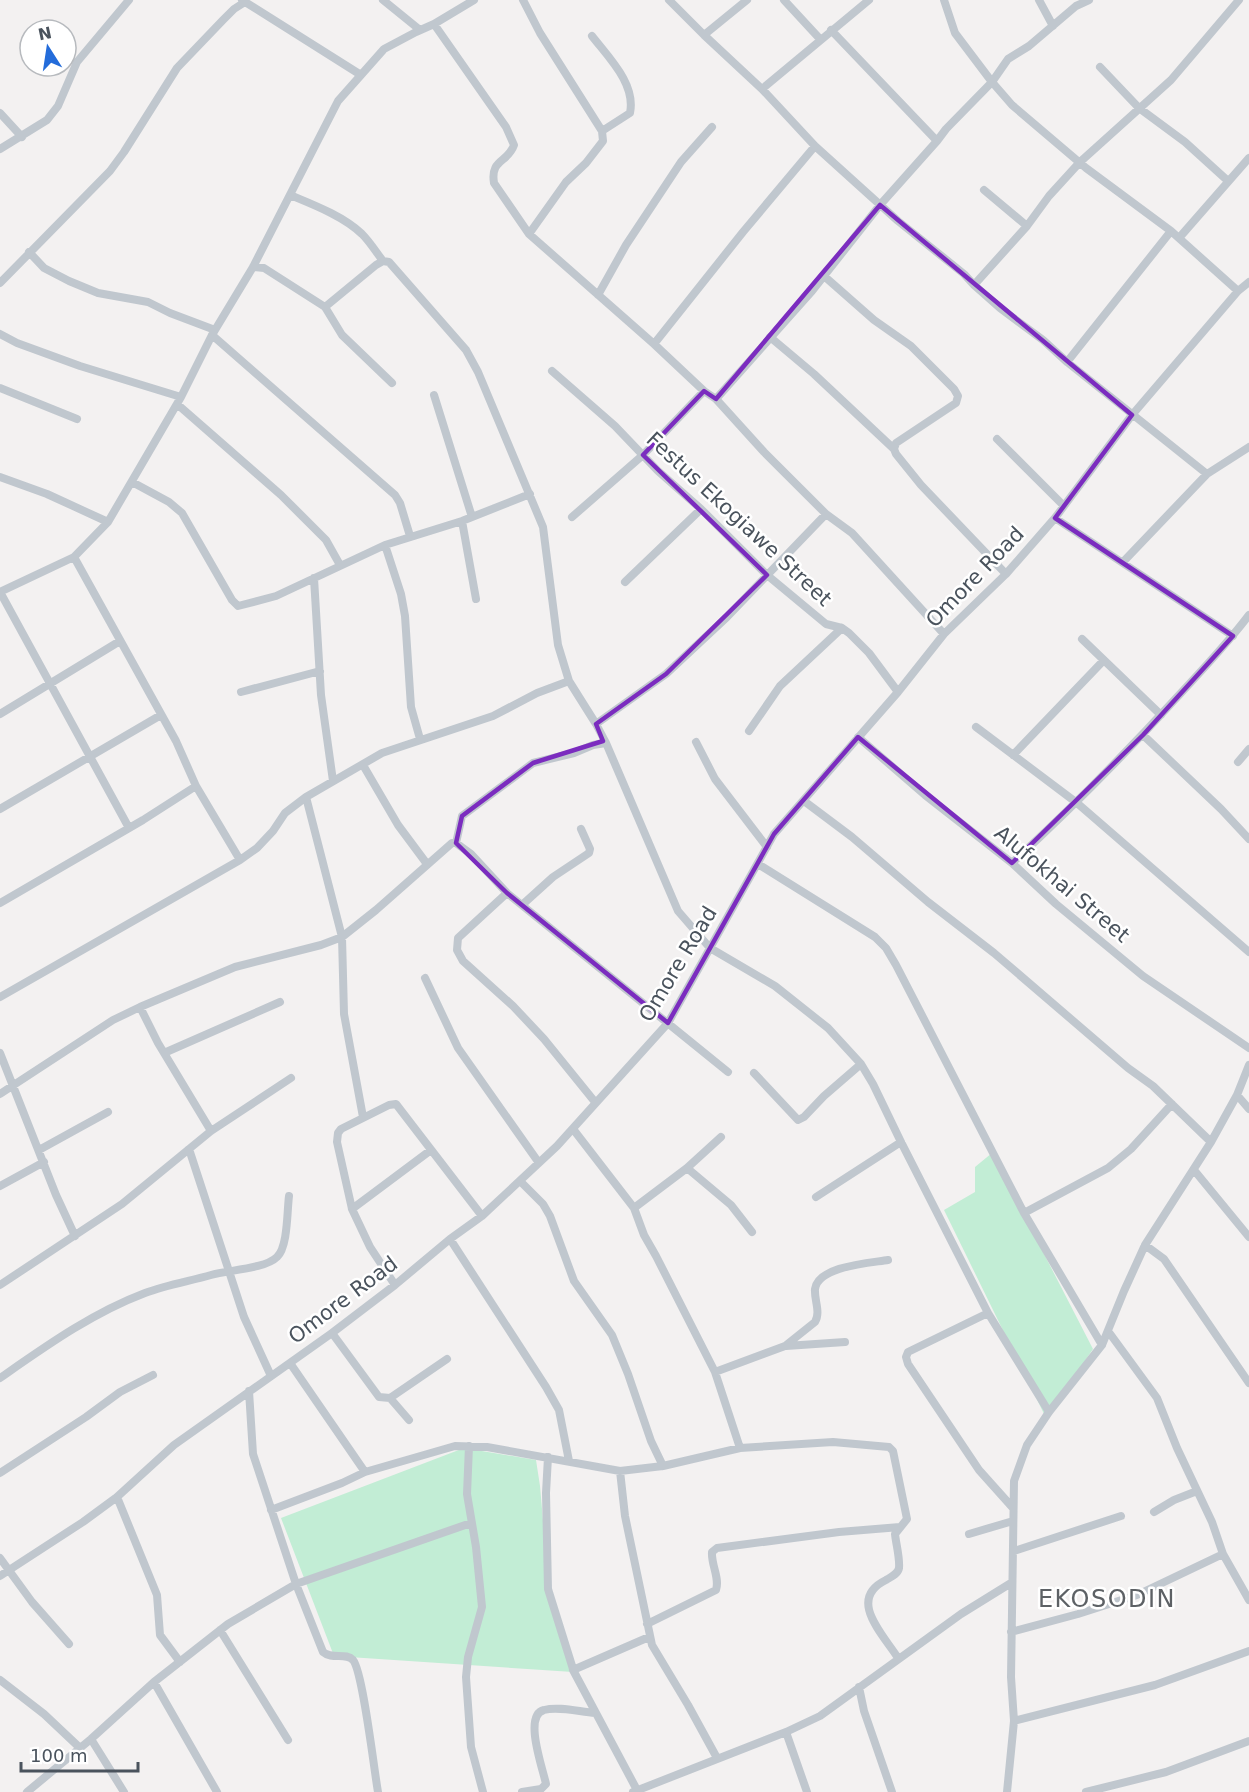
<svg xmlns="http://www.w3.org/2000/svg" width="1249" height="1792" font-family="'DejaVu Sans',sans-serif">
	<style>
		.green { fill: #c2edd5 }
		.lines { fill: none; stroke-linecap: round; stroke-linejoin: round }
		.minor { stroke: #c0c7ce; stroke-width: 8 }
		.marked { fill: none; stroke: #7b2cbf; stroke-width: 4.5; stroke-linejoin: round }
		.labels { text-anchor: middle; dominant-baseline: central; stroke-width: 5; stroke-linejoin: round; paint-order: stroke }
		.street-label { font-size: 21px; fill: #4a535d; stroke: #fff }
		.quarter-label { font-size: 24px; letter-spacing: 1.5px; fill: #5d6165; stroke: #fff }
	</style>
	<rect width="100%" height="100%" fill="#f3f1f1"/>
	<path class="green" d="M 992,1153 L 1093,1349 L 1046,1418 L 944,1210 L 975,1192 L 975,1167 Z
		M 464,1448 L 536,1460 L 540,1486 L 549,1589 L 573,1672 L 334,1656 L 281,1518 Z"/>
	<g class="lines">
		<path class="minor" d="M 242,0 L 361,75
			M 383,0 L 420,30
			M 523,0 L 540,33 L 602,131 L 603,141 L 586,163 L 566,182 L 529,234
			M 669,0 L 704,35 L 762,89 L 815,146 L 898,221 L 964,274 L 974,285 L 1000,308 L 1043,340 L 1067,362 L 1207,474
			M 784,0 L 820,39
			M 944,0 L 955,33 L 992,82 L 1012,105 L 1086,168 L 1171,231 L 1238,291
			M 1039,0 L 1053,26
			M 434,24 L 506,127 L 514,145 C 508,163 490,159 494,183 L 529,234 L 654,344 L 704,391 L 716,399 L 764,452 L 826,514 L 852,533 L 944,634
			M 831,30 L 937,141
			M 704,35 L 747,0
			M 592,36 C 609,58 636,84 630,113 L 602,131
			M 1100,67 L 1139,108 L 1185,142 L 1228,181
			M 762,89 L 869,0
			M 0,113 L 22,137
			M 0,149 L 47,120 L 58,106 L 77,62 L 129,0
			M 984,190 L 1027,226
			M 290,195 C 314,205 343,216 362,234 C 370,242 376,252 383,261
			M 1179,238 L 1249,158
			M 29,252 L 44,268 L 69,281 L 98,293 L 148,302 L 170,313 L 215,330
			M 253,267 L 264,268 L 325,307 L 342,335 L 392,383
			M 824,276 L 874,320 L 911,346 L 954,389 L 958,396 L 956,403 L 896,443 L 894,449 L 896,454 L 921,485 L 1006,574
			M 0,283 L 110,171 L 124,152 L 177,68 L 223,20 L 234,9 L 245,2
			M 974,285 L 1027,226 L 1049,196 L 1080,162 L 1171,80 L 1239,0
			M 598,295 L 626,245 L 681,162 L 712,127
			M 325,307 L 376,265 L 383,261 L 389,262 L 466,350 L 478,372 L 543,527 L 558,645 L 569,681 L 596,724 L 606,743 L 678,911 L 710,948 L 775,986 L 828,1028 L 861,1064 L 873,1084 L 901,1142 L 988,1313 L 1049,1412
			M 0,334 L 17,343 L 80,366 L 181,397
			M 212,335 L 395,495 L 400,503 L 410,536
			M 770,337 L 814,374 L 894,449
			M 654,344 L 743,232 L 815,146
			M 1067,362 L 1171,231
			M 552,371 L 615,426 L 658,471 L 701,509 L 767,575 L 826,624 L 842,628 L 849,633 L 869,653 L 898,692
			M 0,388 L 77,419
			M 434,395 L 472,517
			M 716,399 L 812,291 L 880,205 L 937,141 L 946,129 L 992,82 L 1008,59 L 1029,46 L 1076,6 L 1089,0
			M 177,404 L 281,495 L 326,540 L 340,565
			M 997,439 L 1064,506
			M 0,477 L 47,494 L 108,522
			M 132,482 L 169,502 L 182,513 L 232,600 L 238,606 L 276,596 L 385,545 L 462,521 L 530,494
			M 572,517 L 643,455 L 704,391
			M 1055,518 L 1233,636
			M 462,521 L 476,599
			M 385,545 L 401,594 L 405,616 L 411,707 L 420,739
			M 74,557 L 176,741 L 196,786 L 240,860
			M 1123,562 L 1207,474 L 1249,447
			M 314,578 L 321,695 L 333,781
			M 625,582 L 701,509
			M 1082,639 L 1161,715
			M 241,692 L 320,671
			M 0,714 L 120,641
			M 596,724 L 666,674 L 727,617 L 826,514
			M 976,727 L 1077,803 L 1249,952
			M 749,731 L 780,686 L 842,628
			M 1143,735 L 1221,809 L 1249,839
			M 858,737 L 925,795 L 1012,863 L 1056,904 L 1143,976 L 1249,1048
			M 696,742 L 715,779 L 767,847
			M 1013,755 L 1104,660
			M 1238,762 L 1249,749
			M 363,765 L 398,825 L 427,864
			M 306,797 L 342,937 L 344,1014 L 363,1117
			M 804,801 L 852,837 L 928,902 L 994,953 L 1128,1068 L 1153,1086 L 1211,1142
			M 0,809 L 161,715
			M 129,828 L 0,592 L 74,557 L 108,522 L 181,397 L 212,335 L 253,267 L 338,101 L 384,49 L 416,32 L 434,24 L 474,0
			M 456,843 L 462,816 L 533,763 L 574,753 L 593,745 L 606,743
			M 1012,863 C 1071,809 1126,753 1180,694 C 1204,668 1228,643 1249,615
			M 758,864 L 875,937 L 886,948 L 896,965 L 1024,1213 L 1102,1345
			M 507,893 L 458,938 L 457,950 L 463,961 L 513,1006 L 544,1039 L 595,1102
			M 0,903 L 143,820 L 196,786
			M 522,905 L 553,877 L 589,853 L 590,849 L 581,829
			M 425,978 L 458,1048 L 539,1163
			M 0,997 L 240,860 L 257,848 L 273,831 L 285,813 L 306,797 L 382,753 L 493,716 L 537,693 L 569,681
			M 140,1007 L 158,1043 L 211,1131
			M 0,1053 L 56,1195 L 75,1236
			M 164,1053 L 280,1002
			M 754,1073 L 798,1120 L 804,1117 L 824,1096 L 861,1064
			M 0,1094 L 113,1020 L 140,1007 L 235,967 L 321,945 L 342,937 L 376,910 L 452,843 L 456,843 L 471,854 L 507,893 L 728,1072
			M 1237,1095 L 1249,1109
			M 573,1129 L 634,1208 L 644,1235 L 656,1256 L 715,1372 L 740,1448
			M 189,1149 L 244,1317 L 271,1376
			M 39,1150 L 108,1112
			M 687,1168 L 731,1205 L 752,1232
			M 1194,1170 L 1249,1237
			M 520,1181 L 543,1204 L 550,1216 L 574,1281 L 612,1335 L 628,1374 L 651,1441 L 663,1466
			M 0,1186 L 44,1162
			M 816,1197 L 901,1142
			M 634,1208 L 687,1168 L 721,1137
			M 352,1209 L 431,1150
			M 1024,1213 L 1108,1168 L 1131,1149 L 1172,1104
			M 450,1239 L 546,1387 L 559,1410 L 569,1461
			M 1145,1245 L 1164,1259 L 1249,1383
			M 0,1285 L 122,1204 L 211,1131 L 291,1078
			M 395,1285 L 370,1247 L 352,1209 L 337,1142 L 338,1133 L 341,1129 L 389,1105 L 396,1104 L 482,1216
			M 988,1313 L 908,1352 L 906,1357 L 908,1364 L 979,1470 L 1013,1508
			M 1108,1331 L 1157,1398 L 1177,1448 L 1212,1522 L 1223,1554 L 1249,1600
			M 332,1333 L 379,1397 L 390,1398 L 447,1359
			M 786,1346 L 845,1342
			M 290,1363 L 365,1472
			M 715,1372 L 785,1346 L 815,1322 C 821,1312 814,1300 815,1289 C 818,1266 870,1263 888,1260
			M 0,1378 C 46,1346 92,1313 145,1293 C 166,1285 190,1281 211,1275 C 228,1270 265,1269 277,1257 C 288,1247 287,1211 289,1196
			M 249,1391 L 253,1454 L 296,1584 L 323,1652 C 332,1660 346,1652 353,1660 C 363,1672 374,1770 378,1792
			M 390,1398 L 409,1420
			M 469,1446 L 467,1494 L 476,1547 L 482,1607 L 468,1657 L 466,1677 L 471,1747 L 483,1792
			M 548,1457 L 546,1493 L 548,1589 L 573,1669
			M 620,1471 L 625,1516 L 652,1645 L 688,1705 L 717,1758
			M 0,1473 L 86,1417 L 120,1392 L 153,1375
			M 117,1497 L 157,1595 L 160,1635 L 180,1662
			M 271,1510 L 342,1483 L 365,1472 L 455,1446 L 487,1447 L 620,1471 L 663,1466 L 740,1448 L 833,1442 L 889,1447 L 893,1451 L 907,1519 L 895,1534 C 896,1544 900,1558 899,1568 C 898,1574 891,1577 886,1580 C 847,1599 882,1633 898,1658
			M 1154,1512 L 1174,1500 L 1197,1491
			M 969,1534 L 1013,1521
			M 1014,1551 L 1121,1516
			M 0,1558 L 32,1602 L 69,1644
			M 0,1576 L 83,1522 L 117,1497 L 174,1445 L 332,1333 L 395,1285 L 450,1239 L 482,1216 L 557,1146 L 668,1023 L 774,834 L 898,692 L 944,634 L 1006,574 L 1055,518 L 1132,415 L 1238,291 L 1249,282
			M 647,1624 L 716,1590 C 720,1578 711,1565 712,1552 L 717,1548 L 839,1532 L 900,1527
			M 220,1630 L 288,1740
			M 1011,1632 L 1078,1614 L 1137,1595 L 1223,1554
			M 0,1680 L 44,1714 L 79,1747
			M 154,1682 L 217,1792
			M 859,1687 L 864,1711 L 892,1792
			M 1014,1721 L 1155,1685 L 1249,1651
			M 786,1732 L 807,1792
			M 91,1739 L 124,1792
			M 637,1790 L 573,1670 L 649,1637
			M 27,1792 L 91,1739 L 154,1682 L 228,1624 L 296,1584 L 471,1523
			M 522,1792 L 541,1789 L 546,1784 C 543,1769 523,1715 544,1710 C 559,1706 580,1712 595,1713
			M 633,1792 L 786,1732 L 820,1716 L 961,1614 L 1011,1583
			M 1007,1792 L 1014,1721 L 1011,1677 L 1014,1481 L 1027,1445 L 1049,1412 L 1102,1345 L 1124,1291 L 1145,1245 L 1211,1142 L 1237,1095 L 1249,1065
			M 1086,1792 L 1166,1772 L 1249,1741"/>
	</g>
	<path class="marked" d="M 880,205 L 1132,415 L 1055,518 L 1233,636 L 1143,735 L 1012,863 L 858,737 L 774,834 L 668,1023 L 507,893 L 456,843 L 462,816 L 533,763 L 603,741 L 596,724 L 666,674 L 767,575 L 643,455 L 704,391 L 716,399 Z"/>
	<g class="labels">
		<g class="street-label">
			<text transform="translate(739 519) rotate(43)">Festus Ekogiawe Street</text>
			<text transform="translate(975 577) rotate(-46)">Omore Road</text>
			<text transform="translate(1062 884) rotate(40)">Alufokhai Street</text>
			<text transform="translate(678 964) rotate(-59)">Omore Road</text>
			<text transform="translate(343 1300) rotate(-37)">Omore Road</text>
		</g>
		<g class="quarter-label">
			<text x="1107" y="1599">EKOSODIN</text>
		</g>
	</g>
	<g transform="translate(48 48) rotate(348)"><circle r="28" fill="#ffffff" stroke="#b7babe" stroke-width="1.5"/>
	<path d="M0-4.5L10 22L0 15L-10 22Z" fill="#246cda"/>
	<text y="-9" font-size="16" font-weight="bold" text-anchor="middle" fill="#4a535d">N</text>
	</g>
	<path d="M21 1762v9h117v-9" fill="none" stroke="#4a535d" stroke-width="3"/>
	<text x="30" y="1762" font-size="18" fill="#4a535d" stroke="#ffffff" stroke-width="4.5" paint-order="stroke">100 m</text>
</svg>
